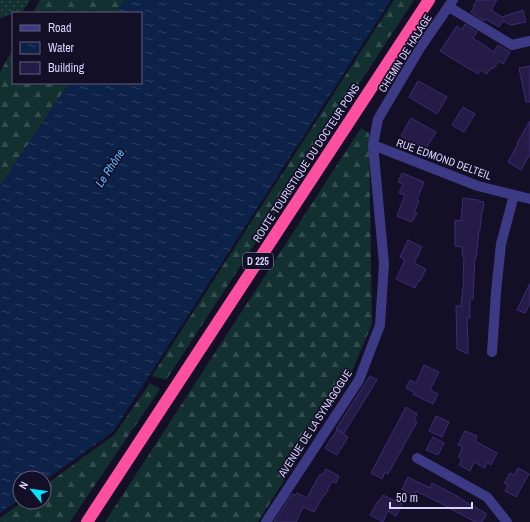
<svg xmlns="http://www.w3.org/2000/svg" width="530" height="522" font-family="'Archivo Narrow',sans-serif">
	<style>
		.grass { fill: url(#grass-dots) }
		.forest { fill: url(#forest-firs) }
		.water { fill: url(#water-ripples) }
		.building { fill: #241b47; stroke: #3b2d73 }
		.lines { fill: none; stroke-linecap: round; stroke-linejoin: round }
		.minor { stroke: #3d3a85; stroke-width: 10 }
		.highway { stroke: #ff4fa3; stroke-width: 12 }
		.labels { text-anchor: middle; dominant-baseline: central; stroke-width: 3.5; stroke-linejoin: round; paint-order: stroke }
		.shield { fill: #130f26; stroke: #9e99be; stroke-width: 1 }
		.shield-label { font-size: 10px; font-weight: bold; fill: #d9d4ff }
		.street-label { font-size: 11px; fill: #d9d4ff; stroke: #130f26 }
		.water-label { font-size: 12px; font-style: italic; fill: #62b6ff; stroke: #130f26 }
	</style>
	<defs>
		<pattern id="grass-dots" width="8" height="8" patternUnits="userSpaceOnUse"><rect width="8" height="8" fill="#12302f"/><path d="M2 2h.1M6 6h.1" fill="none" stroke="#344d4e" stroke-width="1.8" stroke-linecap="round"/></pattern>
		<pattern id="forest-firs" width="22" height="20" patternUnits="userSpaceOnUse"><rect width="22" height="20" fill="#12302f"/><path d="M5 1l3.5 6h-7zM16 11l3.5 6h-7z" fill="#344d4e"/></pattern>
		<pattern id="water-ripples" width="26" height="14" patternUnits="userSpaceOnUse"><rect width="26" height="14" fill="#0c2248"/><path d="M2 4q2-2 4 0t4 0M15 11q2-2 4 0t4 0" fill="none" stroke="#2f4163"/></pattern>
	</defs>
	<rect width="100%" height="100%" fill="#130f26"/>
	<path class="grass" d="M 0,0 L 30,0 L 24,10 L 0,18 Z"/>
	<path class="forest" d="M 40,0 L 124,0 L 116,13 L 33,13 Z
		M 394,0 L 414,0 L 166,380 L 152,376 Z
		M 13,49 L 13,83 L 69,83 L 0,186 L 0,72 Z
		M 361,128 L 369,133 L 372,324 L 350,376 L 258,522 L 105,522 Z
		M 150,383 L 160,389 L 70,522 L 0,522 L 0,518 L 22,502 L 44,502 L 44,486 L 114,435 Z"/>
	<path class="water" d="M 124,0 L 391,0 L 113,432 L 44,481 L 44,478 L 20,478 L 20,499 L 0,513 L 0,186 L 69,83 L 141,83 L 141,13 L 116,13 Z"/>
	<path class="building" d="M 477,0 L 497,0 L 491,10 L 502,17 L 523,10 L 526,22 L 511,25 L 503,21 L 499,27 L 486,19 L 484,21 L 472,13 L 471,12 L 475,6 L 473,6 Z
		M 465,24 L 477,32 L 473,38 L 494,52 L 498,45 L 510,52 L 503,64 L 499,61 L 493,69 L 491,68 L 487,74 L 481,70 L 478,74 L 440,51 L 457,26 L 462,30 Z
		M 530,66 L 530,102 L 526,102 L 519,68 Z
		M 418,81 L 447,97 L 437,114 L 409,97 Z
		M 463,107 L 475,114 L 464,132 L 452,125 Z
		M 411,118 L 436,132 L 425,150 L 401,136 Z
		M 530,121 L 530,154 L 521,170 L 508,162 L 518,144 L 517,143 Z
		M 402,173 L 424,182 L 417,200 L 419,201 L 414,212 L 417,213 L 412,222 L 397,216 L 405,195 L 399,193 L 403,184 L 398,182 Z
		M 463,198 L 478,200 L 478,201 L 484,202 L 483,210 L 482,210 L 480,230 L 479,230 L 476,258 L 475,257 L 473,299 L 470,299 L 470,318 L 467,318 L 468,344 L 468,354 L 457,349 L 456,306 L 461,306 L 464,277 L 463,277 L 464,257 L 462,256 L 463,247 L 455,246 L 455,220 L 461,221 Z
		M 408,240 L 422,247 L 414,263 L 426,269 L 420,281 L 418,281 L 415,288 L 396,279 L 405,260 L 400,257 Z
		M 530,283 L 530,303 L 525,313 L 517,310 Z
		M 424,365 L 439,372 L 430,390 L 438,394 L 433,404 L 413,394 L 414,392 L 406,388 L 410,380 L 416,383 Z
		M 370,376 L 377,380 L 344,433 L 336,429 Z
		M 406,407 L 417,414 L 414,420 L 417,422 L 388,474 L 385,472 L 382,479 L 371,473 Z
		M 436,416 L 449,422 L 442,437 L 429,431 Z
		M 337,430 L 348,437 L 337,455 L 325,448 Z
		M 465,431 L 477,436 L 475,441 L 497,453 L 491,465 L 487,462 L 485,468 L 474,462 L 470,471 L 459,465 L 462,459 L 458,457 L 463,447 L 458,445 Z
		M 433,437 L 444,443 L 438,455 L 426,450 Z
		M 518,468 L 529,474 L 516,497 L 505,491 L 508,485 L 504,483 L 510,473 L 514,475 Z
		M 326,469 L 339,476 L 336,483 L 332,481 L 325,495 L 324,495 L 314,512 L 303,507 L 296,522 L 274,522 L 292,494 L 295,495 L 297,493 L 307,498 L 320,474 L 322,475 Z
		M 408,477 L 430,488 L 432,483 L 459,497 L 459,498 L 487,514 L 482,522 L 475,522 L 444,505 L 416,491 L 414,496 L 402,489 Z
		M 383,495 L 402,504 L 396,516 L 388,511 L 383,522 L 370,515 L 378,501 L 379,502 Z"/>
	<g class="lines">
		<path class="minor" d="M 449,7 L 512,45 L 530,41
			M 373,145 L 478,186 L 530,199
			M 492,352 L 496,292 L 501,244 L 514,195
			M 417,458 L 487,497 L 507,522
			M 266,522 L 359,380 L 380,325 L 384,264 L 373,145 L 378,119 L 420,48 L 453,0"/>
		<path class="highway" d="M 87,522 L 429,0"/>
	</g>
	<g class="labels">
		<rect class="shield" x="243" y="253" width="30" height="16" rx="3"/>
		<g class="shield-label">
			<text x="258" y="261">D 225</text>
		</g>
		<g class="street-label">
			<text transform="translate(405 53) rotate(-58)">CHEMIN DE HALAGE</text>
			<text transform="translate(444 159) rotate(20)">RUE EDMOND DELTEIL</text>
			<text transform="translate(306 163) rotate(-57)">ROUTE TOURISTIQUE DU DOCTEUR PONS</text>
			<text transform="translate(315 423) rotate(-57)">AVENUE DE LA SYNAGOGUE</text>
		</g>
		<g class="water-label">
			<text transform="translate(110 168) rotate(-57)">Le Rhône</text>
		</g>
	</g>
	<rect x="12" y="12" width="130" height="72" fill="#130f26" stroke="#625e7d"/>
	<rect x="20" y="25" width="20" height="6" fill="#3d3a85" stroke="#625e7d"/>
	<text x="48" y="32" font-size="12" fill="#d9d4ff">Road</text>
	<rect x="20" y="42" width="20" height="12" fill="url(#water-ripples)" stroke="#625e7d"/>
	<text x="48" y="52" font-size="12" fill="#d9d4ff">Water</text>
	<rect x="20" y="62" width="20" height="12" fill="#241b47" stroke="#625e7d"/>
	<text x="48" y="72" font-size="12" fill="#d9d4ff">Building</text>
	<g transform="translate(32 490) rotate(299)"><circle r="19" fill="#130f26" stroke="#625e7d"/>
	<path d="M0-3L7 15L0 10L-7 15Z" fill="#00e5ff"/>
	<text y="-6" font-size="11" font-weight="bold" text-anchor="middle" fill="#d9d4ff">N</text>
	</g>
	<path d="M390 502v6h82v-6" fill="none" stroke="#d9d4ff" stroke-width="2"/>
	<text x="396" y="502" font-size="12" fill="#d9d4ff" stroke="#130f26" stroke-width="3" paint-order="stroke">50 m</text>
</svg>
